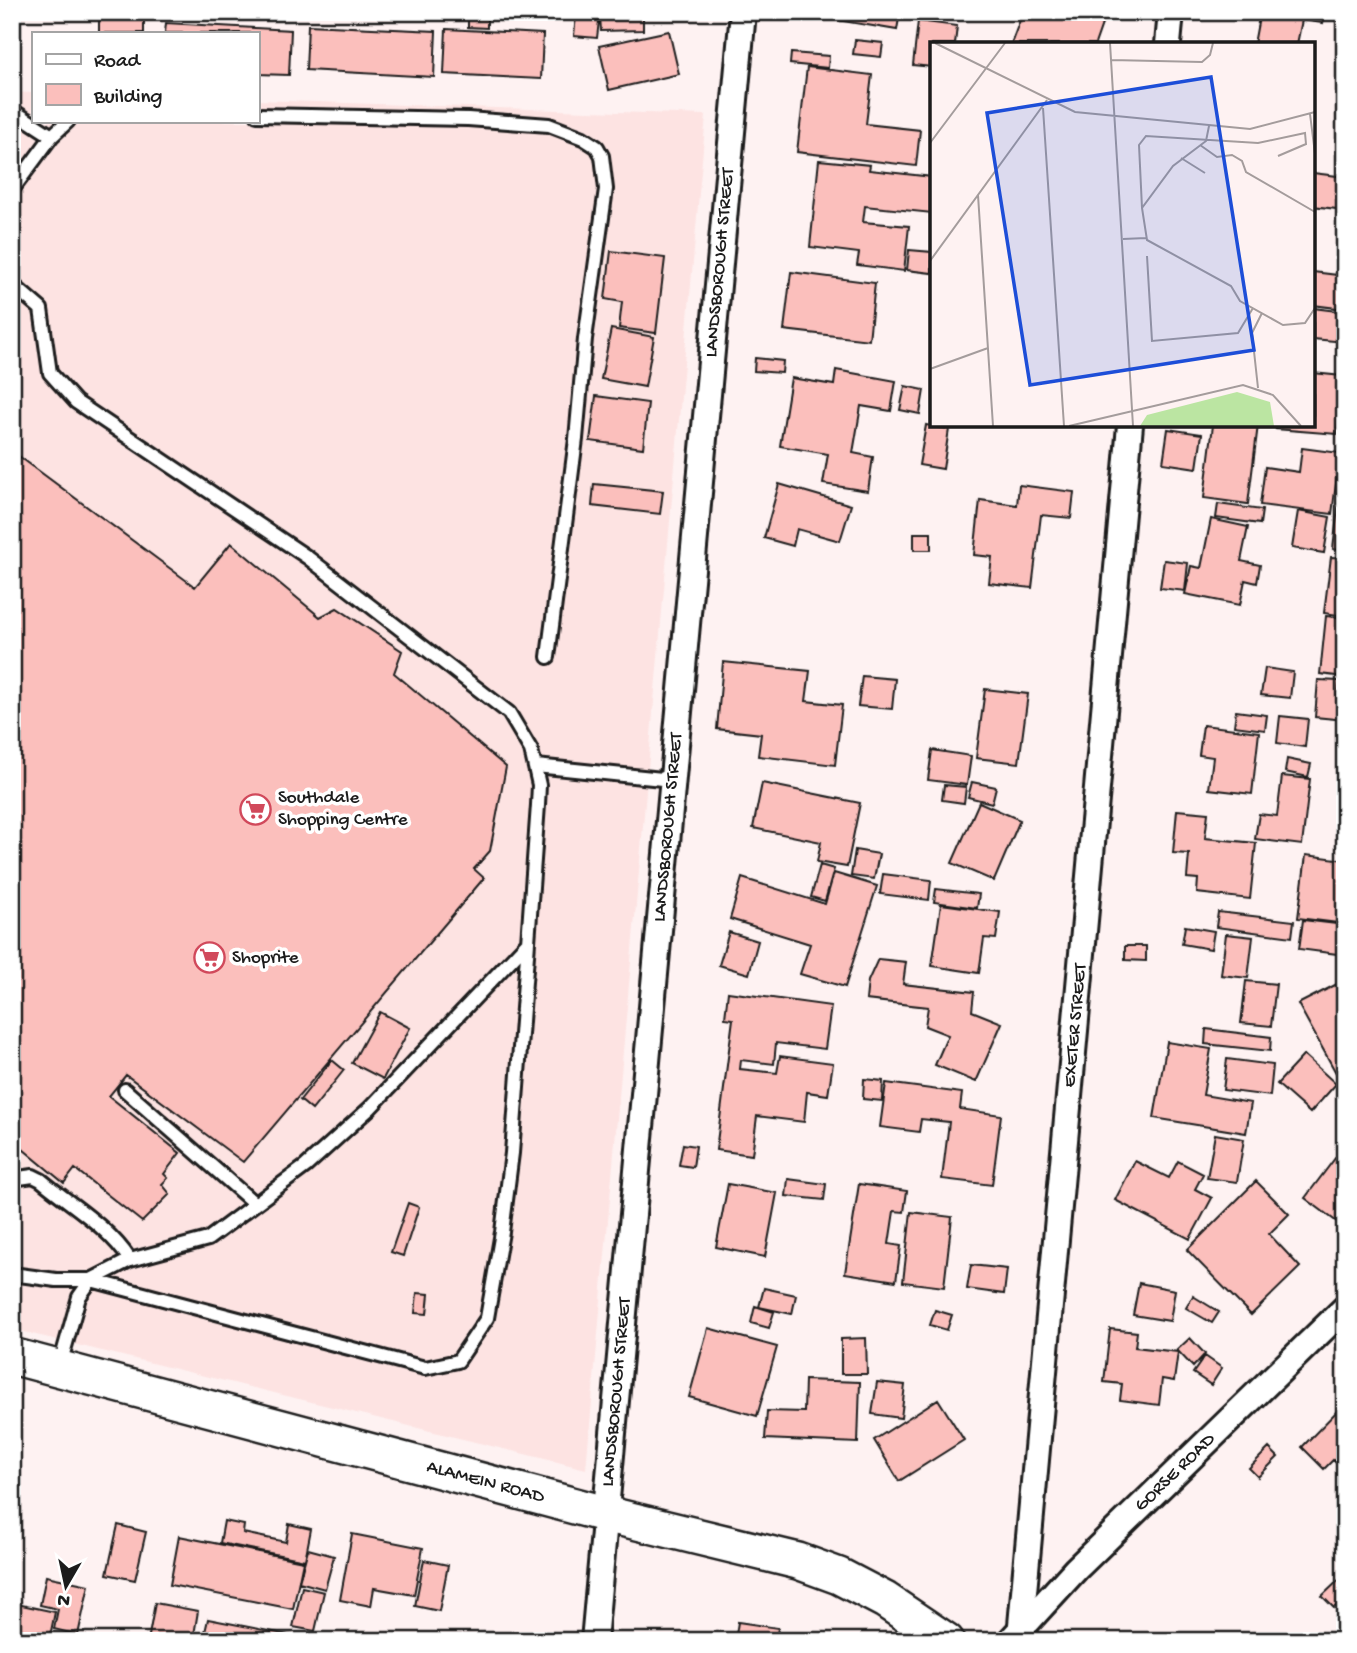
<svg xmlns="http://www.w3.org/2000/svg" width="1357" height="1653" font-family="'Gochi Hand',sans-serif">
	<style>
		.built { fill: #fde3e2 }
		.building { fill: #fbbfbc; stroke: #1c1c1c; stroke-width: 2 }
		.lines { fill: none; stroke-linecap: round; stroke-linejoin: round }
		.lane-casing { stroke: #1c1c1c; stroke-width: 18 }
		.street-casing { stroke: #1c1c1c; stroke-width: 30 }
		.secondary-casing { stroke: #1c1c1c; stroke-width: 40 }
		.lane { stroke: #fff; stroke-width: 12 }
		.street { stroke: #fff; stroke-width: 24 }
		.secondary { stroke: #fff; stroke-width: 35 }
		.labels { text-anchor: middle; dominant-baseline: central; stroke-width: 7; stroke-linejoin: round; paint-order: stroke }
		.street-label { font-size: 19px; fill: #1c1c1c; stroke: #fff }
		.poi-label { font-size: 19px; fill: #1c1c1c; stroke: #fff; text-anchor: start }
		.inset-road { fill: none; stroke: #a49c9c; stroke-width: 2 }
		.view { fill: #1d4ed8; fill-opacity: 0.15; stroke: #1d4ed8; stroke-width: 3.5 }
		.inset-edge { fill: none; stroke: #1c1c1c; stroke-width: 3.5 }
	</style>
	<rect width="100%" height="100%" fill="#fef2f2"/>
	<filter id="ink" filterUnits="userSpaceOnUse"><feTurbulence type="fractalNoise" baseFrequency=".0143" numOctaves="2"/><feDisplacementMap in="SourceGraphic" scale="14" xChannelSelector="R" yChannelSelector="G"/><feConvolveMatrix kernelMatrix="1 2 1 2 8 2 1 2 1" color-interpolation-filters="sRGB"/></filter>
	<g filter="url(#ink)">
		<path class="built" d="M 12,92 L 33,93 L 33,121 L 257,121 L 257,100 L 706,115 L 586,1469 L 12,1329 Z"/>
		<path class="building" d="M 99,12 L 144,12 L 144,33 L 99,33 Z
			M 468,12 L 487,12 L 487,28 L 468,27 Z
			M 600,12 L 597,38 L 574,36 L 576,15 L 561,13 Z
			M 826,12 L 900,12 L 897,30 L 825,18 Z
			M 1023,12 L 1070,12 L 1102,24 L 1095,44 L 1011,44 Z
			M 1260,12 L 1298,15 L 1298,12 L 1325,12 L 1323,23 L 1302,20 L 1297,44 L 1254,44 Z
			M 1328,12 L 1345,12 L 1345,22 L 1326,18 Z
			M 643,15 L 643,30 L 601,31 L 600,16 Z
			M 918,21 L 957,26 L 955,44 L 932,44 L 932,67 L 913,65 Z
			M 166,23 L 291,30 L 289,75 L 257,74 L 257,33 L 165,33 Z
			M 308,25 L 436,31 L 434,77 L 306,70 Z
			M 446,29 L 543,34 L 541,79 L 444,74 Z
			M 669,31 L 679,74 L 609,90 L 599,46 Z
			M 855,40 L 883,43 L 881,57 L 853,54 Z
			M 791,53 L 829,56 L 828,68 L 790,64 Z
			M 807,67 L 872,75 L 866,124 L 920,130 L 916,166 L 797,152 Z
			M 819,160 L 870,165 L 869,170 L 932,177 L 932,213 L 865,206 L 863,222 L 909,226 L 904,271 L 857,265 L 859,253 L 810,247 Z
			M 1313,173 L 1345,177 L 1345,210 L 1313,206 Z
			M 909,250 L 932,252 L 932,273 L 907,270 Z
			M 611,251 L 665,258 L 656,333 L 619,328 L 622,302 L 605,299 Z
			M 791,272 L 875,283 L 869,340 L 784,330 Z
			M 1313,272 L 1345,276 L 1345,309 L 1313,305 Z
			M 1313,308 L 1345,312 L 1345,342 L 1313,339 Z
			M 611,329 L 654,337 L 645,387 L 601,379 Z
			M 755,358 L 783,361 L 782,373 L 754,371 Z
			M 836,370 L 896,381 L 891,411 L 861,406 L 853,453 L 873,457 L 868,491 L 823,484 L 828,454 L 780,446 L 791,378 L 834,385 Z
			M 1313,373 L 1342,376 L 1337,434 L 1276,429 L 1277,425 L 1313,425 Z
			M 905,386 L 924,390 L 920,414 L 900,410 Z
			M 596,396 L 648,403 L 643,448 L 590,441 Z
			M 926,425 L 949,429 L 943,469 L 919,465 Z
			M 1213,425 L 1258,425 L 1248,504 L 1204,498 Z
			M 1168,429 L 1202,434 L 1197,468 L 1163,463 Z
			M 1302,448 L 1340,453 L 1332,514 L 1260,505 L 1265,467 L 1299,472 Z
			M 12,451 L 195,587 L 231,543 L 320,617 L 337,608 L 402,651 L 394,673 L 506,767 L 490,851 L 474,869 L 484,878 L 243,1162 L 126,1075 L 109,1096 L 180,1153 L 164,1174 L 168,1178 L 162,1184 L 170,1194 L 142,1222 L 75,1169 L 64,1183 L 12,1140 Z
			M 1342,476 L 1345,476 L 1345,551 L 1333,549 Z
			M 594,484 L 663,491 L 660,514 L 592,506 Z
			M 779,484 L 851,505 L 840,541 L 797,529 L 793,546 L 764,538 Z
			M 1019,485 L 1074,492 L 1071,518 L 1041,515 L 1032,588 L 989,583 L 992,557 L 974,555 L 980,500 L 1017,505 Z
			M 1218,504 L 1262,510 L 1260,524 L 1216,518 Z
			M 1298,511 L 1330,517 L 1324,553 L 1292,548 Z
			M 1211,519 L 1248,527 L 1241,561 L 1260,565 L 1257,583 L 1245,580 L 1240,605 L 1185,594 L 1191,566 L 1201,568 Z
			M 914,533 L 931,533 L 931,550 L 914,550 Z
			M 1331,557 L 1345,558 L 1345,616 L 1324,613 Z
			M 1164,560 L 1188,563 L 1185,591 L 1160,588 Z
			M 1326,616 L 1345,618 L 1345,677 L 1320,674 Z
			M 723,662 L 810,671 L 806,701 L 842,705 L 835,765 L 758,756 L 761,734 L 717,729 Z
			M 1265,668 L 1293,672 L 1290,698 L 1261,695 Z
			M 862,676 L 895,679 L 892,709 L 858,706 Z
			M 1318,680 L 1339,681 L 1337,703 L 1345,704 L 1345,720 L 1315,717 Z
			M 985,689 L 1028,694 L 1019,763 L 976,758 Z
			M 1236,711 L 1267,715 L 1265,730 L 1234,726 Z
			M 1280,716 L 1308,719 L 1305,747 L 1277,743 Z
			M 1203,725 L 1259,732 L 1252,794 L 1209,789 L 1213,757 L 1199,755 Z
			M 932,750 L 971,756 L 967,785 L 928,780 Z
			M 1287,759 L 1311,764 L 1308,777 L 1285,772 Z
			M 1282,776 L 1310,779 L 1302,845 L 1255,839 L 1259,814 L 1277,816 Z
			M 972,782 L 996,787 L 992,803 L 968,797 Z
			M 762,783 L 860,803 L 847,867 L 817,862 L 821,842 L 753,828 Z
			M 944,785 L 966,787 L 964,803 L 942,800 Z
			M 979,802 L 1020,820 L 994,881 L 952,863 Z
			M 1177,810 L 1208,813 L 1205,838 L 1256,843 L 1250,899 L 1197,893 L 1198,879 L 1187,878 L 1189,854 L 1173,853 Z
			M 855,850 L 879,854 L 874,879 L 851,876 Z
			M 1306,855 L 1345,860 L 1338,923 L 1298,918 Z
			M 820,865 L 834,869 L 825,901 L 811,897 Z
			M 834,873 L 877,886 L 845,987 L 800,974 L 810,944 L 730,919 L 742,878 L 825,904 Z
			M 883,874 L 931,880 L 929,900 L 880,894 Z
			M 936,889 L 979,894 L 977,908 L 934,902 Z
			M 941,904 L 1000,912 L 996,939 L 984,938 L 979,973 L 932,966 Z
			M 1218,912 L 1294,921 L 1292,937 L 1216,927 Z
			M 1303,920 L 1345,925 L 1345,955 L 1299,949 Z
			M 1185,926 L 1214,931 L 1211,949 L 1182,944 Z
			M 729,932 L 758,941 L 749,974 L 719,965 Z
			M 1226,934 L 1253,937 L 1248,978 L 1221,975 Z
			M 1125,946 L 1146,946 L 1146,961 L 1125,960 Z
			M 878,959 L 906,962 L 903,984 L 974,992 L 972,1011 L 1002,1023 L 976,1082 L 935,1065 L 948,1035 L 925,1026 L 928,1007 L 866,1000 L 868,981 Z
			M 1345,980 L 1345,1077 L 1340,1080 L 1298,1004 Z
			M 1246,981 L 1276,984 L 1271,1026 L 1241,1023 Z
			M 728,992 L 831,1006 L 825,1049 L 776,1043 L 774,1064 L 741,1060 L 740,1069 L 777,1073 L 780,1056 L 833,1063 L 828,1095 L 807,1092 L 804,1122 L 757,1116 L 752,1155 L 716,1150 L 733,1019 L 725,1018 Z
			M 380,1012 L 410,1028 L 383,1079 L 352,1063 Z
			M 1206,1029 L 1271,1037 L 1270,1051 L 1205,1044 Z
			M 1167,1042 L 1211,1049 L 1203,1095 L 1251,1103 L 1246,1133 L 1154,1118 Z
			M 1304,1055 L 1336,1084 L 1310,1113 L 1277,1084 Z
			M 1227,1059 L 1273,1065 L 1270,1096 L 1223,1090 Z
			M 332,1060 L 344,1070 L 312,1110 L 300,1100 Z
			M 864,1079 L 883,1081 L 882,1101 L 863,1099 Z
			M 886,1083 L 962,1093 L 960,1109 L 1001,1115 L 992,1185 L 942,1179 L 949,1122 L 921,1119 L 919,1132 L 880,1127 Z
			M 1215,1134 L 1244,1139 L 1237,1182 L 1207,1178 Z
			M 683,1144 L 696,1146 L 693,1167 L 679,1165 Z
			M 1345,1145 L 1345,1228 L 1305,1198 Z
			M 1135,1161 L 1169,1178 L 1178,1161 L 1203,1174 L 1195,1189 L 1212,1198 L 1190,1239 L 1115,1200 Z
			M 788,1179 L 826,1184 L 824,1200 L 786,1196 Z
			M 1256,1181 L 1289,1214 L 1269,1234 L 1300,1267 L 1251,1315 L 1187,1250 Z
			M 728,1184 L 777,1193 L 765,1257 L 716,1247 Z
			M 859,1184 L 907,1191 L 904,1212 L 894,1211 L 889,1244 L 901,1246 L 896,1281 L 845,1273 Z
			M 408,1203 L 419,1207 L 403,1256 L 391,1252 Z
			M 911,1212 L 952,1217 L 944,1287 L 903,1282 Z
			M 971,1265 L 1007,1269 L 1004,1294 L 967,1289 Z
			M 1139,1283 L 1175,1290 L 1170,1321 L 1133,1315 Z
			M 764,1288 L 796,1295 L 792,1314 L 759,1307 Z
			M 417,1293 L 429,1294 L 427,1314 L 415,1313 Z
			M 1193,1296 L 1219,1312 L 1212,1323 L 1186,1308 Z
			M 755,1306 L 774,1312 L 769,1328 L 751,1323 Z
			M 935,1310 L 952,1315 L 947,1330 L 930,1325 Z
			M 708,1328 L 777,1347 L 757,1416 L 689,1397 Z
			M 1110,1329 L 1137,1332 L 1135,1347 L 1178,1352 L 1174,1381 L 1162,1379 L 1159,1405 L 1120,1400 L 1122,1384 L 1104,1382 Z
			M 866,1338 L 867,1374 L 841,1374 L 841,1339 Z
			M 1190,1338 L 1205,1354 L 1193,1367 L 1177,1350 Z
			M 1205,1356 L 1222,1368 L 1211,1385 L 1193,1373 Z
			M 805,1380 L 860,1382 L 858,1443 L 765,1439 L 767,1411 L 804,1412 Z
			M 877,1382 L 905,1385 L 901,1418 L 872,1414 Z
			M 938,1399 L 964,1440 L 899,1481 L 874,1440 Z
			M 1345,1403 L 1345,1471 L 1333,1460 L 1324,1469 L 1302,1447 Z
			M 1269,1448 L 1278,1457 L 1258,1477 L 1249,1468 Z
			M 224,1521 L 244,1525 L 243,1533 L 286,1542 L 289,1524 L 311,1529 L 305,1560 L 220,1543 Z
			M 118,1525 L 146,1532 L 135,1580 L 107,1574 Z
			M 352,1534 L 423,1548 L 414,1595 L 374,1588 L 371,1606 L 340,1600 Z
			M 179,1536 L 303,1561 L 293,1609 L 170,1585 Z
			M 308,1549 L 334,1556 L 325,1589 L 299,1582 Z
			M 424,1560 L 448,1565 L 439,1611 L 415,1606 Z
			M 46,1576 L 89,1585 L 78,1635 L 54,1629 L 58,1609 L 40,1605 Z
			M 1341,1578 L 1345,1582 L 1345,1598 L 1334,1608 L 1322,1596 Z
			M 302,1587 L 324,1592 L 315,1631 L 293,1627 Z
			M 12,1603 L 55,1612 L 49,1641 L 12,1641 Z
			M 155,1603 L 198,1611 L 193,1641 L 148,1641 Z
			M 208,1619 L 304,1638 L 304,1641 L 203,1641 Z
			M 738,1622 L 778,1628 L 776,1641 L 735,1641 Z"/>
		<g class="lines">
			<defs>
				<path id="lane" d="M 12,110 L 52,136
					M 257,115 L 468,119 L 549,125 L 583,138 L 597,147 L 602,156 L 606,189 L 585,339 L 576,439 L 548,657
					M 12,190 L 52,136 L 68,121
					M 12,284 L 41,309 L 50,373 L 76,402 L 307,557 L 509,713 L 531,750 L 539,785 L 538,805 L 528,942 L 370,1108 L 306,1166 L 208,1239 L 130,1260 L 91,1280 L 79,1297 L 59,1368
					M 536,766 L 672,780
					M 125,1090 L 255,1204
					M 12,1179 L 33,1176 L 41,1180 C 72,1206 108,1226 130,1260
					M 12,1274 L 56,1280 L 91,1280 L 425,1368 L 458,1361 L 487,1318 L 502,1232 L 512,1153 L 528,942"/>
				<g id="street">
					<path d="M 1168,44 L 1171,12"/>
					<path id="s1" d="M 1021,1625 L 1130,425"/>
					<path id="s2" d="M 594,1641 L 743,12"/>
					<path id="s3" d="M 1010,1641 L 1076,1569 L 1345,1308"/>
				</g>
				<g id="secondary">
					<path id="s4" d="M 12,1356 L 605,1514 L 798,1561 L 839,1576 L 885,1600 L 946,1641"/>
				</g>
			</defs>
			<use href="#lane" class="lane-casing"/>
			<use href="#street" class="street-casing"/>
			<use href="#secondary" class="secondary-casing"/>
			<use href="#lane" class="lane"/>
			<use href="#street" class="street"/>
			<use href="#secondary" class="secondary"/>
		</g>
	</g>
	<defs>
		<symbol id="supermarket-ring" viewBox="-11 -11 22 22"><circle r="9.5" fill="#fff" stroke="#d1495b" stroke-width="1.5"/><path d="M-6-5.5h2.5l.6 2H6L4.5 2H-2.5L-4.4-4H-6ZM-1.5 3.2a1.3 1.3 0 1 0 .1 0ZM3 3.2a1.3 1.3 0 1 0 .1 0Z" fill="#d1495b"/></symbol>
	</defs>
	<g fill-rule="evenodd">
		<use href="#supermarket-ring" x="238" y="792" width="35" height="35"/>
		<use href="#supermarket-ring" x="192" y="940" width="35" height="35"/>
	</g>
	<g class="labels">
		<g class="street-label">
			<text stroke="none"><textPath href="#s2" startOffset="1384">LANDSBOROUGH STREET</textPath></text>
			<text stroke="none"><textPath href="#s2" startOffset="817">LANDSBOROUGH STREET</textPath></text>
			<text stroke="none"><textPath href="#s1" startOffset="602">EXETER STREET</textPath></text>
			<text stroke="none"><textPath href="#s2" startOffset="250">LANDSBOROUGH STREET</textPath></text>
			<text stroke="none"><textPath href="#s3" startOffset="236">GORSE ROAD</textPath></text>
			<text stroke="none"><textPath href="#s4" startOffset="490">ALAMEIN ROAD</textPath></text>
		</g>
		<g class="poi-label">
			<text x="278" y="798">Southdale<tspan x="278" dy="22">Shopping Centre</tspan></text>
			<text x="232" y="958">Shoprite</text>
		</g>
	</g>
	<g transform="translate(930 42)">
		<rect width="385" height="385" fill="#fef2f2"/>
		<path d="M 307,350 L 340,360 L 344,384 L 210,384 L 217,373 Z" fill="#bbe5a2"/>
		<path class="inset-road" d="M 5,1 L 145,70 L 320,87 L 385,70M 180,1 L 203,384M 181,18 L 272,20 L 280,13 L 283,1M 113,66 L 134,384M 380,72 L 385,112M 279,84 L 276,99 L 243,124 L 212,166 L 217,198 L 301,244 L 310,259 L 353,283 L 375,281 L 385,266M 0,101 L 75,1M 270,103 L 287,115 L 302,113 L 312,119 L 316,130 L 385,170M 251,116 L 275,131M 48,153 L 63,384M 212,166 L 209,103 L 216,94 L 328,101 L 375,91 L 376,102 L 348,114M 193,197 L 216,196M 217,214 L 222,299 L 308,291 L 323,266M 0,219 L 117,58M 322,291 L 328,346M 322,291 L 332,271M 0,327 L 58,306M 139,384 L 313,343 L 343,353 L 371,384"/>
		<path class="view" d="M 281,35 L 324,308 L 100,343 L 57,71 Z"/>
		<rect width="385" height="385" class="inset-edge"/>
	</g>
	<rect width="1357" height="1653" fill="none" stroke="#fff" stroke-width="42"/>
	<rect x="21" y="21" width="1315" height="1611" fill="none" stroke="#1c1c1c" stroke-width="2.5" filter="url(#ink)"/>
	<rect x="32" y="32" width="228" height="91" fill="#ffffff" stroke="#a4a4a4" stroke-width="2"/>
	<rect x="46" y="54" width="35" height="10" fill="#ffffff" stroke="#a4a4a4" stroke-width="2"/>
	<text x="94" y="66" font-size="21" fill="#1c1c1c">Road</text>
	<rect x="46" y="84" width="35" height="21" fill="#fbbfbc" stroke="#a4a4a4" stroke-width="2"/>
	<text x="94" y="102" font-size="21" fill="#1c1c1c">Building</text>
	<g transform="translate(66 1586) rotate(189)" stroke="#ffffff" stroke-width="5" paint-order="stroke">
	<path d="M0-5L12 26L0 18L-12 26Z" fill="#1c1c1c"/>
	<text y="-10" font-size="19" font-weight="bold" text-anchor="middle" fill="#1c1c1c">N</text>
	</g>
</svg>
